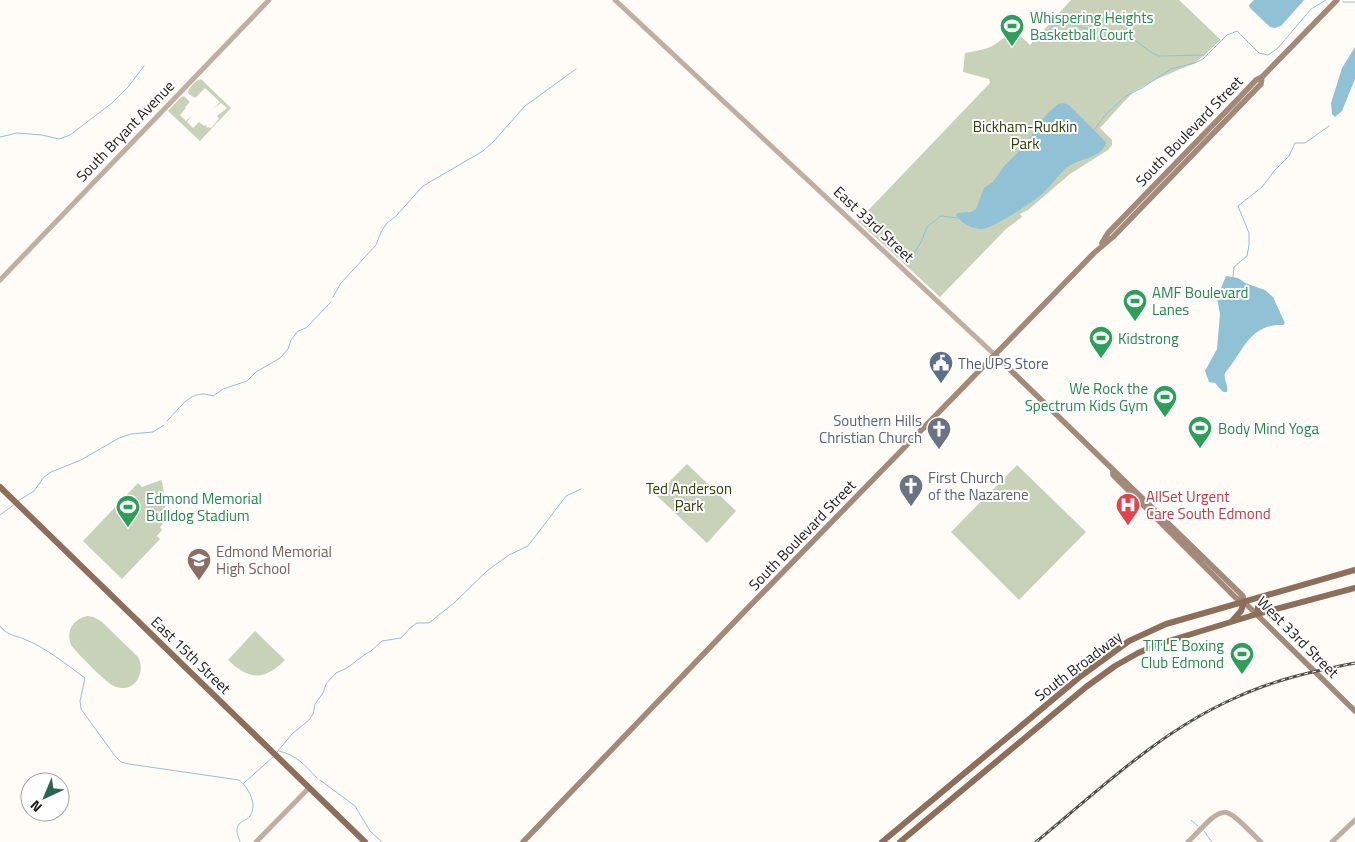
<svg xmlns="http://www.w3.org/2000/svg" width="1355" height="842" font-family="'Titillium Web',sans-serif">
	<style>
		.green { fill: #c7d2b9 }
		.water { fill: #91c1d5 }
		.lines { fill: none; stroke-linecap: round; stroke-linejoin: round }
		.stream { stroke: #91c1d5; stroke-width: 1 }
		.tertiary { stroke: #c0aea3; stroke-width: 5 }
		.secondary { stroke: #a28978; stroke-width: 5.5 }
		.primary { stroke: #8d6e5a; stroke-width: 6 }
		.rail-casing { stroke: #524e49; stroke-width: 3 }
		.rail { stroke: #fff; stroke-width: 1; stroke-dasharray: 4; stroke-linecap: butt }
		.labels { text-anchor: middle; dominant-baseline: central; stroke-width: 4; stroke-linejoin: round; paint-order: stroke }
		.leisure-label { font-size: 15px; fill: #27864d; stroke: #fff; text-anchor: start }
		.park-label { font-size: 15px; fill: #2c3f00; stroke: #fff }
		.street-label { font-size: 15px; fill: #1e1a16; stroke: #fff }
		.service-label { font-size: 15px; fill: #4e5e75; stroke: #fff; text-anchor: start }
		.worship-label { font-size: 15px; fill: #5b616d; stroke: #fff; text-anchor: end }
		.health-label { font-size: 15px; fill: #be3a42; stroke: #fff; text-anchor: start }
		.education-label { font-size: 15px; fill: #785e54; stroke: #fff; text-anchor: start }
	</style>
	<rect width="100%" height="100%" fill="#fffbf6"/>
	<path class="green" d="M 1071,0 L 1179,0 L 1221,40 L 1195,63 L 1157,79 L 1133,92 L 1100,128 L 1112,140 L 1112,145 L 1108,150 L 1070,174 L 1028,210 L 1020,214 L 1022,217 L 1006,229 L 940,297 L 858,221 L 990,83 L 989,79 L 963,72 L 965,53 C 990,49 995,47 1013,29 L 1030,45 Z
		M 201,79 L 231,108 L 200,141 L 168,111 L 180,98 L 184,96 L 190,102 L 185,107 L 186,108 L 180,115 L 186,121 L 192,115 L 187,122 L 193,128 L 199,122 L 204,126 L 206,125 L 207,128 L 208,127 L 211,128 L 219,119 L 217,116 L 227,108 L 221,103 L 214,108 L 220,102 L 205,88 L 195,98 L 188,93 C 188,88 196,80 201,79 Z
		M 687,464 L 736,511 L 707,543 L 656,495 Z
		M 1017,465 L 1086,532 L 1019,600 L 951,532 Z
		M 161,480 C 165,489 163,497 166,506 L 162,512 L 161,522 L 163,524 L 160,527 L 162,530 L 157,536 L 160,539 L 122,579 L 83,541 L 138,483 L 142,487 Z
		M 87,616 L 94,617 L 102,622 L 138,657 C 147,673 133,695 114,686 C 105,682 78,654 71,645 C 66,631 72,620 87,616 Z
		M 255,631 L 285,660 C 264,681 249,680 228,660 Z"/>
	<path class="water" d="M 1254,0 L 1304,0 L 1281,26 L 1275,28 L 1270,27 L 1250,8 L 1249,5 Z
		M 1355,47 L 1355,79 L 1342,111 L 1335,117 L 1332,114 L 1331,103 L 1342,68 Z
		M 1063,103 L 1069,105 L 1103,139 L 1106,143 C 1102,159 1076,158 1065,169 C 1057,177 1050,187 1042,194 C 1032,203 993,228 982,229 C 972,229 961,223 956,215 L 958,213 L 971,212 L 976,209 L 984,188 L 993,182 L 1005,165 L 1024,146 L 1046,115 L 1058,104 Z
		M 1226,276 L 1238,278 L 1245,283 L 1265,290 L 1273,297 L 1285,323 L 1283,325 C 1249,324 1244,351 1225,373 C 1223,379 1229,385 1227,392 L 1223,392 L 1215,383 L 1209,382 L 1205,371 L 1217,349 L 1220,314 L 1217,298 Z"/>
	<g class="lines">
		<path class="stream" d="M 1343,2 L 1355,2
			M 1032,37 L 1044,34 L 1053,26 L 1064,22 L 1097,32 L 1128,35 L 1152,53 L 1159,56 L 1205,55
			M 1094,130 L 1106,114 L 1126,96 L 1142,88 L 1171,69 L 1195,63 L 1203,59 L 1227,35 L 1237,31 L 1259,53 L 1268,55 L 1278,48 L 1311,9 L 1326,0
			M 0,137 L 17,133 L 42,135 L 59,139 L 70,135 L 112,103 L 128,87 L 144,66
			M 907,266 L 922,240 L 927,227 L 941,216 L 958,218
			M 1233,278 L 1234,267 L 1247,256 L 1249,245 L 1249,233 L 1238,206 L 1262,187 L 1275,170 L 1289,156 L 1295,143 L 1305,143 L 1329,126
			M 333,297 L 341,283 L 376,245 L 381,232 L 387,223 L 396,216 L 423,186 L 483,151 L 494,141 L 525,106 L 576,69
			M 167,421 C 181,407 191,388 213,396 L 223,389 L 247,381 L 256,372 L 280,358 L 288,349 L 291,340 L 298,331 L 306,328 L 331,302
			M 18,501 L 34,491 L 44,477 L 51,472 L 81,460 L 119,438 L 131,434 L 153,432 L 164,425
			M 0,515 L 15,504
			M 0,626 C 6,635 14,635 24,639 C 45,647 67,665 85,678 L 80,701 L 81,709 L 115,756 L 121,762 L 129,764 L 239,780 C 248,787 258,804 250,816 C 247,820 240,821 238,826 C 235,832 239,837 240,842
			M 279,751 C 296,755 305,765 317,778
			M 277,752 L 292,734 L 309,720 L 313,714 L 315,704 L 323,693 L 326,684 L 336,673 L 347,668 L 364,655 L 371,651 L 382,641 L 401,638 L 409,629 L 417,623 L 429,623 L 454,603 L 488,570 L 509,555 L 528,546 L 566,496 L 581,489
			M 320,780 L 355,806 L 370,831 L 382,842
			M 244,783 L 273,757
			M 1191,820 L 1198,826
			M 1204,831 L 1212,842"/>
		<path class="tertiary" d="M 615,0 L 995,355
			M 0,280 L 269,0
			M 256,842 L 309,788
			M 1188,842 C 1227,802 1221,803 1261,842
			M 1332,842 L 1355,820"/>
		<path class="secondary" d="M 1102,243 L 1108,233 L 1239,98 L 1256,80 L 1262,77 L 1337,0
			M 995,355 L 1243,596 L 1244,602
			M 1113,470 L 1113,475 L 1236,598 L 1244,602 L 1355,711
			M 523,842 L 741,615 L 1094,253 L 1113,237 L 1261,84 L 1262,77"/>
		<path class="primary" d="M 0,487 L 365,842
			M 1257,614 L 1258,607 L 1267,596
			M 1232,621 L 1241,611 L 1244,602
			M 882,842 L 1081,676 L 1129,641 L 1166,624 L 1355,570
			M 900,842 L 1086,687 L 1115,666 L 1138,653 L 1159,644 L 1257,614 L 1355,588"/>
		<defs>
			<path id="rail" d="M 1036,842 C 1099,790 1160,731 1235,698 C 1273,680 1314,671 1355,663"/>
		</defs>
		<use href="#rail" class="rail-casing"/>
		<use href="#rail" class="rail"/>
	</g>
	<defs>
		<symbol id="stadium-pin" viewBox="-11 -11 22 30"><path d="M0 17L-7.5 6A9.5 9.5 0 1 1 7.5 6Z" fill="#2e9e5b" stroke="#fff"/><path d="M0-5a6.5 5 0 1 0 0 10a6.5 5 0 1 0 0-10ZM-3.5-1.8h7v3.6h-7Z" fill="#fff"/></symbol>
		<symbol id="civic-pin" viewBox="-11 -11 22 30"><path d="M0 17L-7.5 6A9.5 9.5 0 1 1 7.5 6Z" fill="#5c6f8a" stroke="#fff"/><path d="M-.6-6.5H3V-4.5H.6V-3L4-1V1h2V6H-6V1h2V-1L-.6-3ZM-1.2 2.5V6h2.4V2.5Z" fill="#fff"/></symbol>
		<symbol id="church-pin" viewBox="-11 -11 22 30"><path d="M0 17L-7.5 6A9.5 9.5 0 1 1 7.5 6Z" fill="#6b7280" stroke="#fff"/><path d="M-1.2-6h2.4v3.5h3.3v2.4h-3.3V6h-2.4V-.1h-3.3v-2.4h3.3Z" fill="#fff"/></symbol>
		<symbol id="hospital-pin" viewBox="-11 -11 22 30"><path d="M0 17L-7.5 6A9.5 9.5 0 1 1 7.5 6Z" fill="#e0444e" stroke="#fff"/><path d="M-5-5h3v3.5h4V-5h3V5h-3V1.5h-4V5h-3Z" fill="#fff"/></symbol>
		<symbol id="school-pin" viewBox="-11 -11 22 30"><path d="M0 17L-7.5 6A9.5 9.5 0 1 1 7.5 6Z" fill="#8d6e63" stroke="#fff"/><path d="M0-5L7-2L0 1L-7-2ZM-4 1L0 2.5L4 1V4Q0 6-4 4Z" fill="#fff"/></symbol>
	</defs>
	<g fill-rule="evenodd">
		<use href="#stadium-pin" x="998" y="12" width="28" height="38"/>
		<use href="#stadium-pin" x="1121" y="287" width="28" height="38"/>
		<use href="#stadium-pin" x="1087" y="324" width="28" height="38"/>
		<use href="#civic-pin" x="927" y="349" width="28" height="38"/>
		<use href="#stadium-pin" x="1151" y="383" width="28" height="38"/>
		<use href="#stadium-pin" x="1186" y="414" width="28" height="38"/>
		<use href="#church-pin" x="925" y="415" width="28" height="38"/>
		<use href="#church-pin" x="897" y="472" width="28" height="38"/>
		<use href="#hospital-pin" x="1114" y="491" width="28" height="38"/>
		<use href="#stadium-pin" x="114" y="493" width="28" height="38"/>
		<use href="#school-pin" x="185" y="546" width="28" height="38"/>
		<use href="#stadium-pin" x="1228" y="640" width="28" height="38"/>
	</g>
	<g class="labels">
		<g class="leisure-label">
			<text x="1030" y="17">Whispering Heights<tspan x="1030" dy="17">Basketball Court</tspan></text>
			<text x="1152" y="292">AMF Boulevard<tspan x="1152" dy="17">Lanes</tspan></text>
			<text x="1118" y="338">Kidstrong</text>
			<text x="1148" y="388" text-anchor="end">We Rock the<tspan x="1148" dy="17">Spectrum Kids Gym</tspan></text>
			<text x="1218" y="428">Body Mind Yoga</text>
			<text x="146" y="498">Edmond Memorial<tspan x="146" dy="17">Bulldog Stadium</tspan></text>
			<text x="1224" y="645" text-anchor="end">TITLE Boxing<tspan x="1224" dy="17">Club Edmond</tspan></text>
		</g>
		<g class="park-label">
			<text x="1025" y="126">Bickham-Rudkin<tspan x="1025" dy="17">Park</tspan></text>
			<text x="689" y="488">Ted Anderson<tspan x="689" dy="17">Park</tspan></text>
		</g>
		<g class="street-label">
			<text transform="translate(125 131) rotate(-46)">South Bryant Avenue</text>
			<text transform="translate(1189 131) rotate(-46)">South Boulevard Street</text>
			<text transform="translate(874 224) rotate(43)">East 33rd Street</text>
			<text transform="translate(802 535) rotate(-46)">South Boulevard Street</text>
			<text transform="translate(1298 637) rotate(45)">West 33rd Street</text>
			<text transform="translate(191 655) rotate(44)">East 15th Street</text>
			<text transform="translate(1078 666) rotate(-37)">South Broadway</text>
		</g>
		<g class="service-label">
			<text x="958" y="363">The UPS Store</text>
		</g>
		<g class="worship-label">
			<text x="922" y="420">Southern Hills<tspan x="922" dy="17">Christian Church</tspan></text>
			<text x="928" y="477" text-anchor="start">First Church<tspan x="928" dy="17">of the Nazarene</tspan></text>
		</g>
		<g class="health-label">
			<text x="1146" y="496">AllSet Urgent<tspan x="1146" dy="17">Care South Edmond</tspan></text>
		</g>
		<g class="education-label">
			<text x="216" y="551">Edmond Memorial<tspan x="216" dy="17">High School</tspan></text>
		</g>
	</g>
	<g transform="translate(45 797) rotate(224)"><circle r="24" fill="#ffffff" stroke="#a5a3a2"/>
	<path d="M0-4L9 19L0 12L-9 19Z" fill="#2b654f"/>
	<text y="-8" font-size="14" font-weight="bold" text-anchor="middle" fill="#1e1a16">N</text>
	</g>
</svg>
